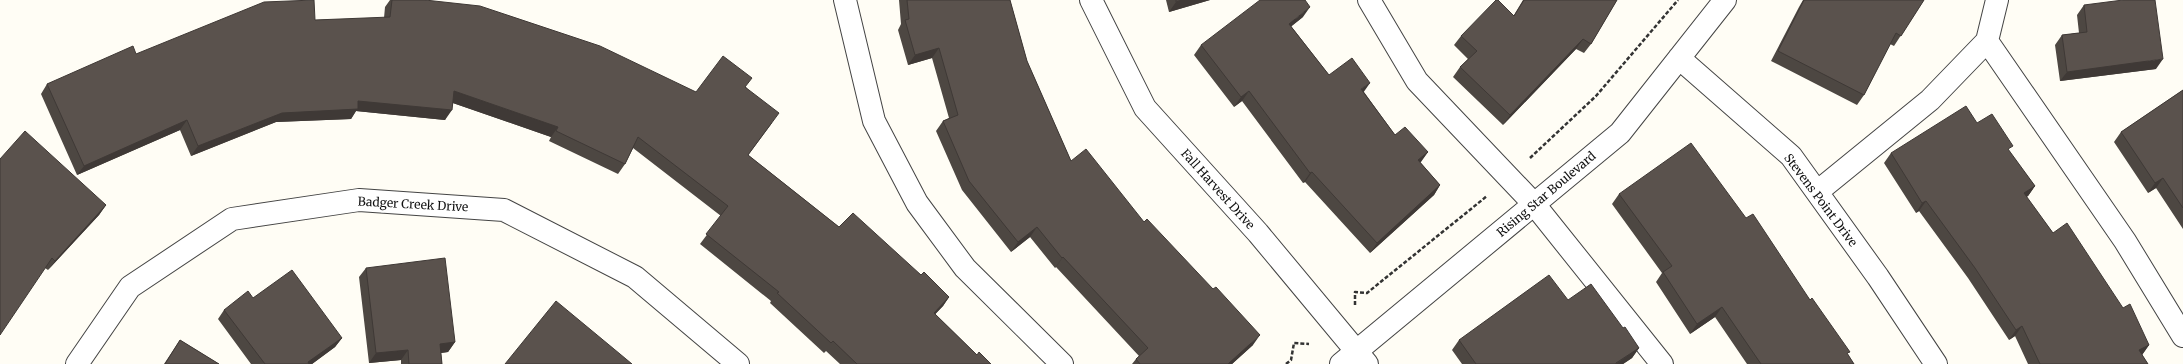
<svg xmlns="http://www.w3.org/2000/svg" width="2183" height="364" font-family="Merriweather,serif">
	<style>
		.lines { fill: none; stroke-linecap: round; stroke-linejoin: round }
		.minor-casing { stroke: #444; stroke-width: 24 }
		.path { stroke: #333; stroke-width: 2.5; stroke-dasharray: 4 2; stroke-linecap: butt }
		.minor { stroke: #fff; stroke-width: 22 }
		.wall { fill: #4d4742 }
		.shaded-wall { fill: #3f3936 }
		.building { fill: #5a524d; stroke: #3f3936 }
		.labels { text-anchor: middle; dominant-baseline: central; stroke-width: 4; stroke-linejoin: round; paint-order: stroke }
		.street-label { font-size: 12px; fill: #111; stroke: #fff }
	</style>
	<rect width="100%" height="100%" fill="#fffdf5"/>
	<g class="lines">
		<defs>
			<path id="minor" d="M 845,0 L 874,121 L 917,203 L 965,268 L 1062,364
				M 1091,0 L 1145,108 L 1258,233 L 1367,364
				M 1369,0 L 1417,81 L 1534,204 L 1662,364
				M 1987,41 L 2125,241 L 2183,336
				M 1679,58 L 1791,156 L 1878,277 L 1936,364
				M 1817,192 L 1930,100 L 1987,41 L 1997,0
				M 77,364 L 130,287 L 232,219 L 359,200 L 504,210 L 635,277 L 738,364
				M 1341,364 L 1620,133 L 1725,0"/>
		</defs>
		<use href="#minor" class="minor-casing"/>
		<path class="path" d="M 1530,158 L 1596,96 L 1678,0
			M 1355,305 L 1355,292 L 1367,293 L 1487,196
			M 1286,364 L 1291,360 L 1294,343 L 1309,344"/>
		<use href="#minor" class="minor"/>
	</g>
	<path class="wall" d="M 390,0 L 425,0 L 696,92 L 746,87 L 772,123 L 748,155 L 839,227 L 921,275 L 949,297 L 943,306 L 935,314 L 977,355 L 991,364 L 840,364 L 826,351 L 824,353 L 770,303 L 771,301 L 700,244 L 721,216 L 633,148 L 625,164 L 618,174 L 549,141 L 551,137 L 453,103 L 445,120 L 356,111 L 351,119 L 276,122 L 191,156 L 180,130 L 77,175 L 41,94 L 47,84 L 136,54 L 315,20 L 384,18 L 385,7 Z
		M 899,0 L 1010,0 L 1027,61 L 1071,161 L 1144,222 L 1253,345 L 1232,364 L 1132,364 L 1136,359 L 1139,356 L 1056,267 L 1055,268 L 1030,237 L 1011,252 L 962,190 L 936,131 L 943,121 L 949,118 L 932,58 L 908,65 L 898,30 L 901,24 Z
		M 1166,0 L 1210,0 L 1169,12 Z
		M 1523,0 L 1617,0 L 1591,44 L 1584,53 L 1576,49 L 1503,125 L 1453,77 L 1460,67 L 1468,59 L 1454,45 L 1461,36 L 1514,15 Z
		M 1803,0 L 1924,0 L 1894,46 L 1890,44 L 1864,95 L 1857,105 L 1771,61 L 1799,7 Z
		M 2084,5 L 2156,69 L 2060,81 L 2055,45 L 2062,35 L 2079,33 L 2077,15 Z
		M 1303,17 L 1291,26 L 1329,75 L 1364,92 L 1395,135 L 1428,152 L 1420,162 L 1440,185 L 1434,195 L 1370,253 L 1305,182 L 1303,183 L 1242,101 L 1234,107 L 1194,55 L 1201,45 Z
		M 2183,90 L 2183,229 L 2156,188 L 2148,193 L 2114,142 L 2121,132 Z
		M 2009,151 L 2035,186 L 2028,196 L 2026,197 L 2053,233 L 2123,308 L 2149,345 L 2142,355 L 2148,364 L 2028,364 L 2015,336 L 2009,340 L 1968,278 L 1919,211 L 1916,213 L 1884,163 L 1891,153 Z
		M 0,159 L 106,205 L 99,215 L 48,270 L 45,268 Z
		M 1619,194 L 1746,218 L 1810,300 L 1854,364 L 1747,364 L 1715,317 L 1690,334 L 1656,282 L 1662,273 L 1612,204 Z
		M 366,268 L 455,342 L 448,352 L 441,353 L 442,364 L 401,364 L 401,360 L 369,363 L 359,277 Z
		M 253,298 L 342,338 L 335,347 L 312,364 L 251,364 L 218,319 L 224,310 Z
		M 1568,300 L 1623,328 L 1639,348 L 1632,358 L 1623,364 L 1462,364 L 1452,350 L 1459,340 Z
		M 180,340 L 219,364 L 164,364 Z"/>
	<path class="shaded-wall" d="M 1182,0 L 1210,0 L 1169,12 L 1176,2 Z
		M 1310,7 L 1303,17 L 1282,34 L 1289,24 Z
		M 1583,39 L 1576,49 L 1503,125 L 1510,115 Z
		M 939,48 L 932,58 L 908,65 L 915,55 Z
		M 2163,59 L 2156,69 L 2060,81 L 2067,72 Z
		M 1370,83 L 1363,93 L 1361,89 Z
		M 454,91 L 558,127 L 551,137 L 447,101 Z
		M 1249,91 L 1242,101 L 1234,107 L 1241,97 Z
		M 358,101 L 452,110 L 445,120 L 356,111 L 351,119 L 276,122 L 191,156 L 198,146 L 282,113 Z
		M 187,120 L 180,130 L 77,175 L 84,166 Z
		M 1428,152 L 1421,162 L 1411,170 L 1418,160 Z
		M 1312,172 L 1305,182 L 1303,183 L 1310,173 Z
		M 2163,178 L 2156,188 L 2148,193 L 2155,183 Z
		M 1440,185 L 1434,195 L 1370,253 L 1377,243 Z
		M 2035,186 L 2028,196 L 2017,203 L 2024,193 Z
		M 1926,201 L 1919,211 L 1916,213 L 1922,203 Z
		M 106,205 L 99,215 L 48,270 L 55,261 Z
		M 1037,227 L 1030,237 L 1011,252 L 1018,242 Z
		M 1063,257 L 1056,267 L 1055,268 L 1062,258 Z
		M 949,297 L 943,306 L 927,323 L 934,313 Z
		M 1722,307 L 1715,317 L 1690,334 L 1697,324 Z
		M 2022,326 L 2015,336 L 2009,340 L 2016,330 Z
		M 1260,335 L 1253,345 L 1232,364 L 1228,364 Z
		M 342,338 L 335,347 L 312,364 L 306,364 L 308,362 Z
		M 455,342 L 448,352 L 433,354 L 440,344 Z
		M 2149,345 L 2142,355 L 2139,350 Z
		M 1639,348 L 1632,358 L 1623,364 L 1616,364 Z
		M 408,350 L 401,360 L 369,363 L 376,353 Z"/>
	<path class="building" d="M 314,0 L 315,20 L 390,17 L 392,0 L 425,0 L 480,6 L 600,46 L 696,92 L 723,56 L 752,78 L 745,87 L 779,113 L 748,155 L 839,227 L 853,213 L 921,275 L 924,272 L 949,297 L 934,313 L 977,355 L 979,352 L 991,364 L 857,364 L 833,341 L 831,343 L 777,293 L 779,292 L 706,234 L 728,206 L 638,137 L 625,164 L 556,131 L 558,127 L 454,91 L 452,110 L 358,101 L 358,109 L 282,113 L 198,146 L 187,120 L 84,166 L 47,84 L 133,46 L 136,54 L 264,2 Z
		M 907,0 L 1010,0 L 1027,61 L 1071,161 L 1086,149 L 1144,222 L 1147,219 L 1213,289 L 1216,287 L 1260,335 L 1228,364 L 1140,364 L 1136,359 L 1148,348 L 1063,257 L 1062,258 L 1037,227 L 1018,242 L 969,181 L 943,121 L 958,115 L 939,48 L 915,55 L 905,20 L 909,19 Z
		M 1176,0 L 1182,0 L 1176,2 Z
		M 1260,0 L 1305,0 L 1310,7 L 1289,24 L 1329,75 L 1352,58 L 1370,83 L 1361,89 L 1395,135 L 1405,127 L 1428,152 L 1418,160 L 1440,185 L 1377,243 L 1312,172 L 1310,173 L 1249,91 L 1241,97 L 1201,45 Z
		M 1496,0 L 1498,0 L 1514,16 L 1524,0 L 1617,0 L 1591,44 L 1583,39 L 1510,115 L 1460,67 L 1477,51 L 1461,36 Z
		M 1804,0 L 1924,0 L 1901,36 L 1896,33 L 1864,95 L 1778,51 Z
		M 2123,0 L 2155,0 L 2163,59 L 2067,72 L 2062,35 L 2087,32 L 2084,5 Z
		M 2183,90 L 2183,208 L 2163,178 L 2155,183 L 2121,132 Z
		M 1966,106 L 1977,123 L 1992,114 L 2013,146 L 2008,149 L 2035,186 L 2024,193 L 2053,233 L 2067,223 L 2123,308 L 2130,304 L 2149,345 L 2139,350 L 2148,364 L 2040,364 L 2022,326 L 2016,330 L 1975,268 L 1926,201 L 1922,203 L 1891,153 Z
		M 25,131 L 106,205 L 55,261 L 52,258 L 0,335 L 0,159 Z
		M 1691,143 L 1746,218 L 1753,214 L 1810,300 L 1812,298 L 1850,352 L 1847,353 L 1854,364 L 1761,364 L 1722,307 L 1697,324 L 1663,272 L 1672,266 L 1619,194 Z
		M 445,258 L 455,342 L 440,344 L 442,364 L 409,364 L 408,350 L 376,353 L 366,268 Z
		M 292,270 L 342,338 L 308,362 L 309,364 L 265,364 L 224,310 L 248,291 L 253,298 Z
		M 1549,275 L 1568,300 L 1591,284 L 1623,328 L 1625,327 L 1639,348 L 1616,363 L 1616,364 L 1476,364 L 1459,340 Z
		M 556,301 L 620,354 L 632,364 L 505,364 Z
		M 180,340 L 219,364 L 165,364 Z"/>
	<g class="labels">
		<g class="street-label">
			<text transform="translate(1218 189) rotate(48)">Fall Harvest Drive</text>
			<text transform="translate(1546 194) rotate(-40)">Rising Star Boulevard</text>
			<text transform="translate(1821 200) rotate(53)">Stevens Point Drive</text>
			<text transform="translate(413 204) rotate(3)">Badger Creek Drive</text>
		</g>
	</g>
</svg>
